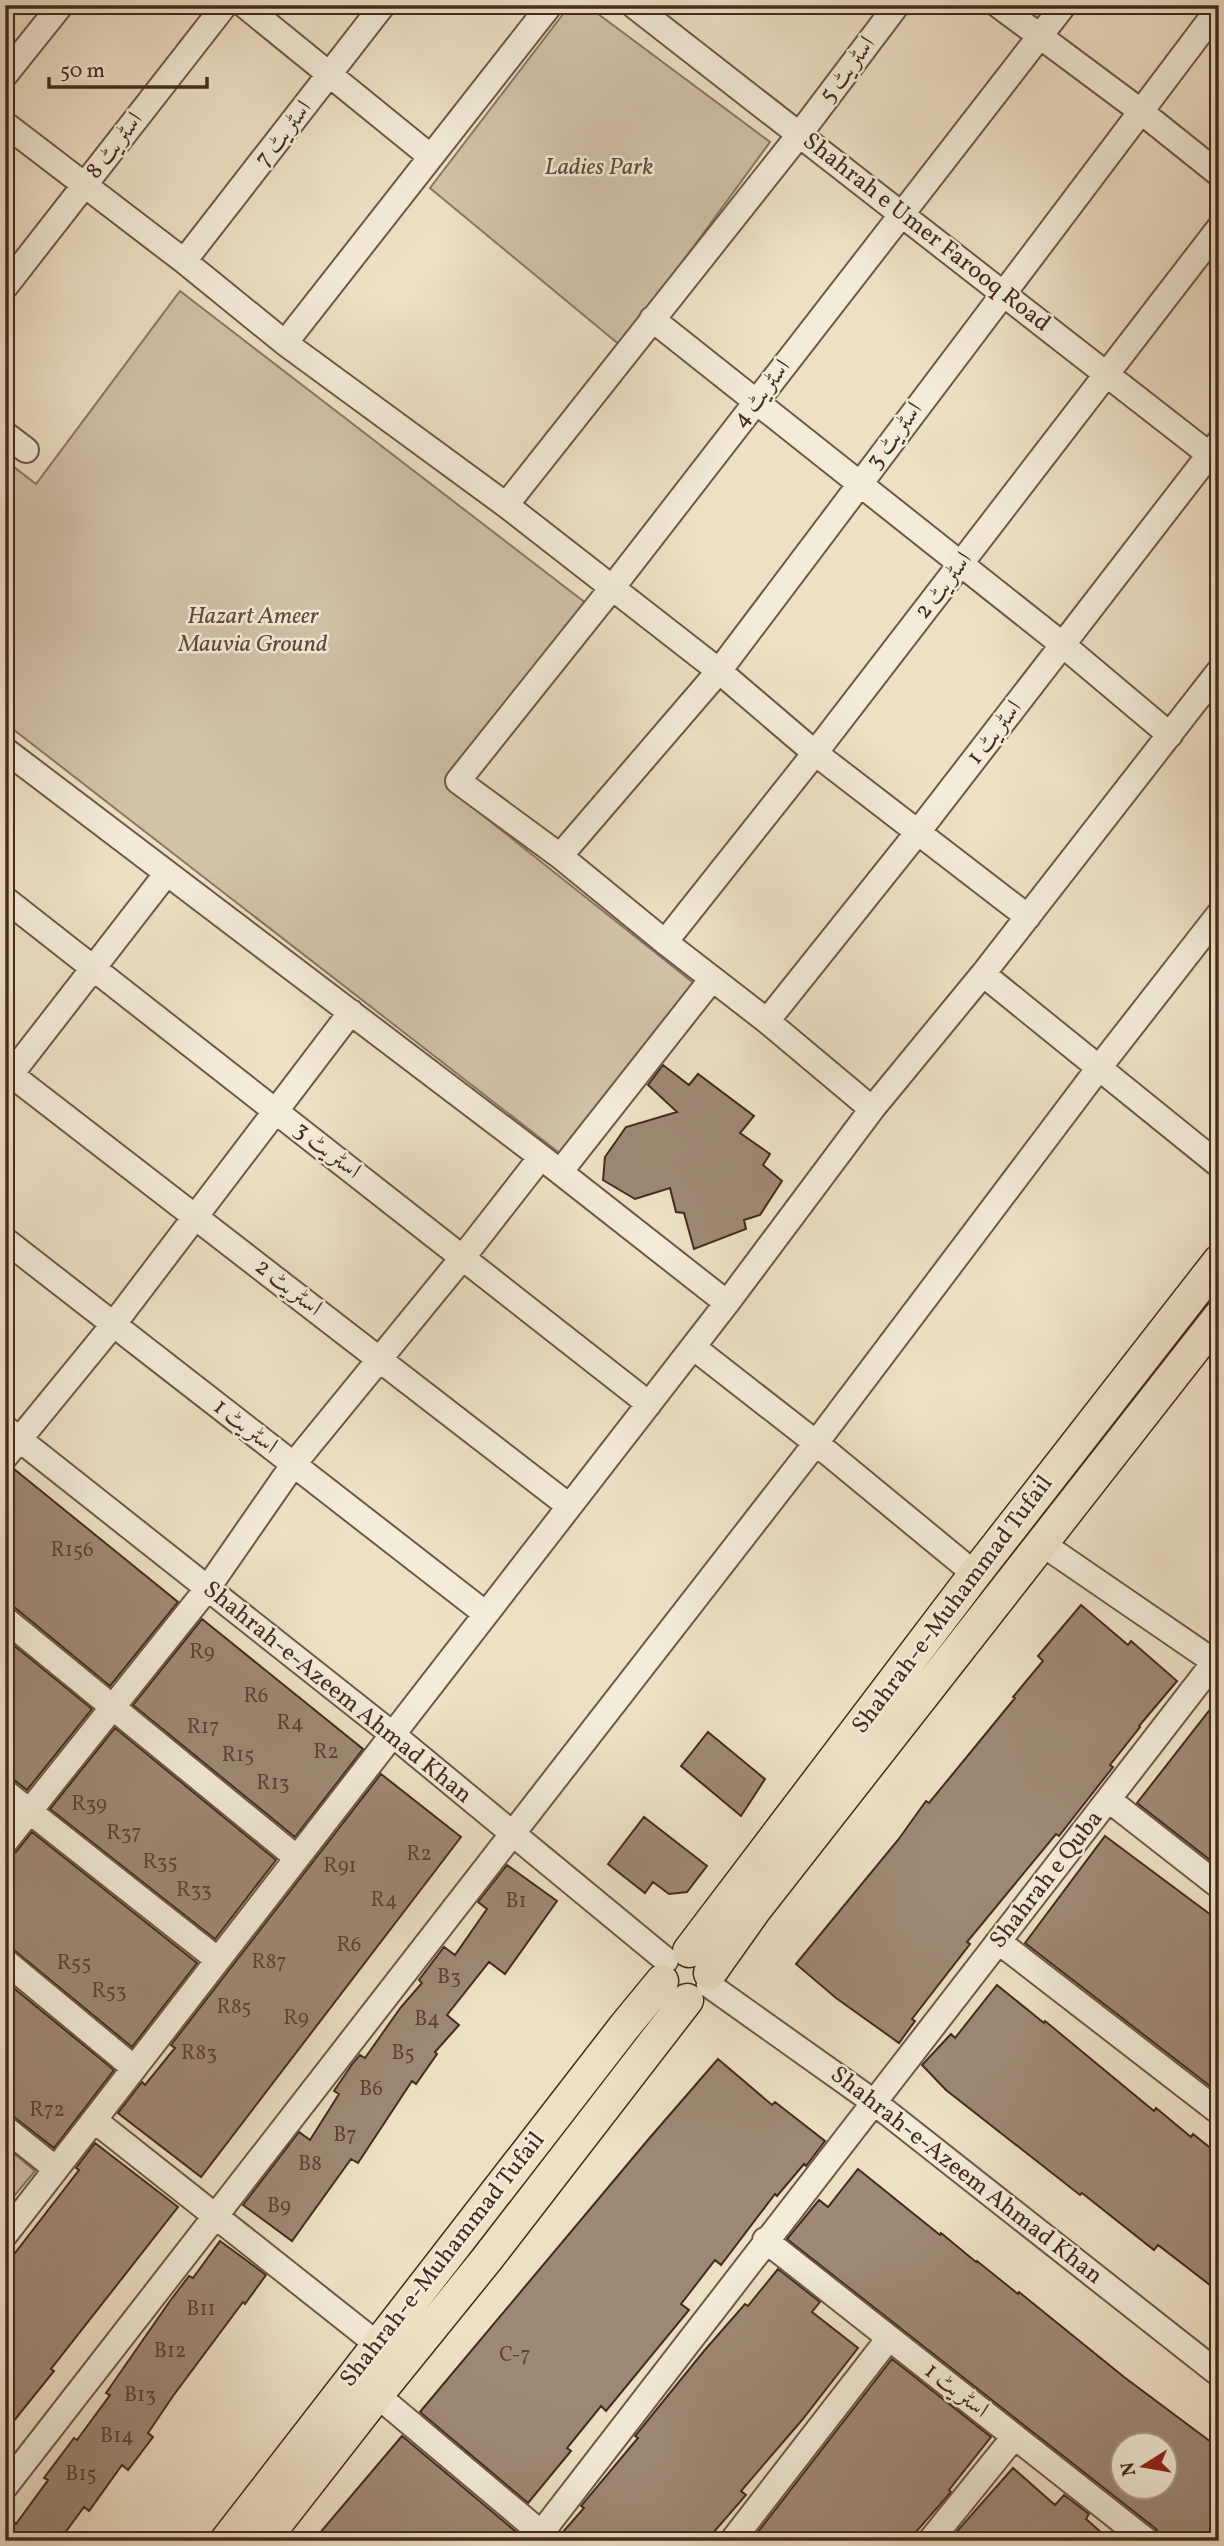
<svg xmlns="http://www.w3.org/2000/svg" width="1224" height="2546" font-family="Vollkorn,Amiri,serif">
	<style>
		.green { fill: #d1c2a9; stroke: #8c7664; stroke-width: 2 }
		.building { fill: #9d8975; stroke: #472a1f; stroke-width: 2; fill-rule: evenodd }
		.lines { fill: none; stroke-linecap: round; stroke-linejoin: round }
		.minor-casing { stroke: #705848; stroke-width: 28 }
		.major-casing { stroke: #472a1f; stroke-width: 35 }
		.minor { stroke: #f3ecd9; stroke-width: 24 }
		.major { stroke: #ede1c5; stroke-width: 32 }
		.labels { text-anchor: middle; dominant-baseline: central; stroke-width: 5; stroke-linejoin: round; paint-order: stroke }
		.number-label { font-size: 21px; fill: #5c4234 }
		.street-label { font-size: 24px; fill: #472a1f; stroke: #f3ecd9 }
		.park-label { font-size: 24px; font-style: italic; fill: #63483b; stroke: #f3ecd9 }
	</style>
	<rect width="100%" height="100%" fill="#ede1c5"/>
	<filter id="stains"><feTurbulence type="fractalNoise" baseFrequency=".00286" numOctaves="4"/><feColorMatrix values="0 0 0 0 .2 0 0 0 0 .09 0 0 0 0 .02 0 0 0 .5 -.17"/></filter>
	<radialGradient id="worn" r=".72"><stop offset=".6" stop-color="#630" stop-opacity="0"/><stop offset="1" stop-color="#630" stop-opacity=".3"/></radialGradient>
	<path class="green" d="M 570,5 L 586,5 L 770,142 L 621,346 L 430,188 Z
		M 180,291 L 587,604 L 447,787 L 696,985 L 562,1155 L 5,723 L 5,460 L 36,484 Z
		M 5,2146 L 35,2171 L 5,2207 Z"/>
	<path class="building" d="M 663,1065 L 689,1085 L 698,1074 L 754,1116 L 740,1133 L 770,1154 L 763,1165 L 782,1181 L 760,1215 L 744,1220 L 746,1229 L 694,1249 L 684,1213 L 676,1212 L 670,1188 L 635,1199 L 603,1180 L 605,1157 L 626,1127 L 677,1112 L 648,1085 Z
		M 14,1469 L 178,1602 L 110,1686 L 14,1607 L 5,1604 L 5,1472 Z
		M 1081,1605 L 1128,1645 L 1131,1641 L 1177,1681 L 1139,1726 L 1140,1727 L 1110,1765 L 1113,1767 L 1059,1836 L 1056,1834 L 967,1942 L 970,1944 L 912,2019 L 915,2021 L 899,2043 L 836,1998 L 796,1964 L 898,1840 L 926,1801 L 929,1803 L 1015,1698 L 1013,1697 L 1043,1661 L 1038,1656 Z
		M 202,1619 L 363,1749 L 295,1837 L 133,1705 Z
		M 5,1638 L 92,1709 L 27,1790 L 14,1780 L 5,1777 Z
		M 1219,1698 L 1219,1867 L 1137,1803 Z
		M 115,1728 L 276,1860 L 215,1939 L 50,1809 Z
		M 708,1732 L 765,1779 L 741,1816 L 681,1766 Z
		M 381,1774 L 461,1837 L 201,2177 L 118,2113 L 142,2082 L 145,2085 L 175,2048 L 171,2045 Z
		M 644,1817 L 707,1866 L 687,1892 L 669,1894 L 653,1882 L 645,1893 L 608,1864 Z
		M 32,1832 L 197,1963 L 132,2047 L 14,1950 L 5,1946 L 5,1857 L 16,1852 Z
		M 1105,1836 L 1219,1921 L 1219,2093 L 1025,1943 Z
		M 507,1865 L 557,1901 L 505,1974 L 489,1962 L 447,2015 L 459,2025 L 435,2052 L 437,2054 L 416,2084 L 412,2081 L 358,2163 L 351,2159 L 292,2241 L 243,2205 L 299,2132 L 310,2140 L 339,2094 L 334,2091 L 353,2063 L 360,2055 L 365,2058 L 401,2007 L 422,1983 L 419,1980 L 444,1947 L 455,1955 L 487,1909 L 478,1902 Z
		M 5,1981 L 114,2070 L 54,2148 L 5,2110 Z
		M 997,1985 L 1044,2023 L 1045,2021 L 1154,2111 L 1156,2108 L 1191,2137 L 1193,2134 L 1219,2155 L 1219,2292 L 1158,2245 L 1154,2250 L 1082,2193 L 1080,2195 L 946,2090 L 922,2065 L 951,2034 L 955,2038 Z
		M 718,2059 L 772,2105 L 775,2102 L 825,2141 L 806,2166 L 804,2164 L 777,2196 L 775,2194 L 721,2265 L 715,2260 L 681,2304 L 689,2310 L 606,2411 L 601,2406 L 567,2448 L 571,2451 L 528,2503 L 420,2412 L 647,2141 Z
		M 95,2143 L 178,2207 L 51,2369 L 54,2371 L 5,2432 L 5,2266 L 79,2170 L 76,2168 Z
		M 858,2169 L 940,2235 L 941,2233 L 976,2262 L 977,2261 L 1018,2294 L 1019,2292 L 1124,2377 L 1219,2448 L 1219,2541 L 1162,2541 L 1156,2529 L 787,2239 L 819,2200 L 828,2207 ZM 1123,2445 L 1165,2445 L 1165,2487 L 1123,2487 Z
		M 220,2241 L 266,2275 L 245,2304 L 243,2302 L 173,2396 L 148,2433 L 153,2437 L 128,2470 L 122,2465 L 89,2511 L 84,2507 L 59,2541 L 5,2541 L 5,2529 L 12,2520 L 16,2524 L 48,2480 L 44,2478 L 74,2438 L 77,2440 L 110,2395 L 106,2393 L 170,2301 L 189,2276 L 193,2278 Z
		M 778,2269 L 820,2302 L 812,2312 L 858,2348 L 802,2420 L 741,2491 L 746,2495 L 706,2541 L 555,2541 L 584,2508 L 581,2506 L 638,2438 L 635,2436 L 704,2351 L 745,2304 L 748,2306 Z
		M 892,2359 L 991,2437 L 949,2490 L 951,2492 L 908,2541 L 751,2541 Z
		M 402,2436 L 515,2531 L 507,2541 L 313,2541 Z
		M 1013,2468 L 1055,2505 L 1064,2495 L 1089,2514 L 1086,2519 L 1111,2541 L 955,2541 L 951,2538 Z"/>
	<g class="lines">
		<defs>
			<path id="minor" d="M 244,5 L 431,157
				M 633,5 L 1219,462
				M 998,5 L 1139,110 L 1219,174
				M 5,75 L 61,5
				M 5,124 L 184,261 L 285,343 L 506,505 L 719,671 L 815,753 L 1028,917
				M 184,261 L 383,5
				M 5,287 L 225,5
				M 652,319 L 1063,645 L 1170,735
				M 285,343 L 550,5
				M 5,434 L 26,450
				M 506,505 L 799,135 L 897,5
				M 5,750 L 541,1157 L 727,1303
				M 560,856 L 719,671 L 1219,8
				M 5,899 L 649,1404
				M 665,942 L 815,753 L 1219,228
				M 983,974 L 1219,1165
				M 767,1021 L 918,832 L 1219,442
				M 5,1070 L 569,1506
				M 5,1082 L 167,873
				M 872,1109 L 767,1021 L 665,942 L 560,856 L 458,781 L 612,588 L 1064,5
				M 560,1172 L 712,979
				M 5,1240 L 486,1614
				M 693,1347 L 816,1443 L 975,1574
				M 5,1428 L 392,1734 L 666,1960
				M 5,1457 L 113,1325 L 351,1012
				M 1041,1543 L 1219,1665
				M 5,1619 L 297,1858
				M 5,1792 L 218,1960
				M 1109,1800 L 1219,1886
				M 5,1842 L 207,1589 L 293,1465 L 463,1257 L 541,1157
				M 999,1942 L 1219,2112
				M 5,1961 L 134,2068
				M 709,1985 L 875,2103 L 1219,2374
				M 94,2120 L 377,2344
				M 5,2128 L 56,2169
				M 5,2235 L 727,1303 L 872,1109 L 983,974 L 1219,671
				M 765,2240 L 1147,2541
				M 365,2385 L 541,2533
				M 5,2487 L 816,1443 L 1098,1069 L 1219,914
				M 535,2541 L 1219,1656
				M 732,2541 L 889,2338
				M 930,2541 L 1014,2437"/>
			<path id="major" d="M 689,1951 L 975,1574 L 1219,1261
				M 710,1973 L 754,1911 L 1219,1317
				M 226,2541 L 625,2026 L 662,1981
				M 263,2541 L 377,2395 L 487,2259 L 687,2000"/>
		</defs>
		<use href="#minor" class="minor-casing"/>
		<use href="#major" class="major-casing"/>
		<use href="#minor" class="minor"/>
		<use href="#major" class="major"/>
	</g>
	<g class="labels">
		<g class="number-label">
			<text x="72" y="1550">R156</text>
			<text x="202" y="1652">R9</text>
			<text x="256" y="1696">R6</text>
			<text x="290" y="1723">R4</text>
			<text x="203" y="1727">R17</text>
			<text x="326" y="1752">R2</text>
			<text x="238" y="1755">R15</text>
			<text x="273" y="1783">R13</text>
			<text x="89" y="1804">R39</text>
			<text x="124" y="1833">R37</text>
			<text x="419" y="1854">R2</text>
			<text x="160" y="1862">R35</text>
			<text x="340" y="1866">R91</text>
			<text x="194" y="1890">R33</text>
			<text x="384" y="1900">R4</text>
			<text x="516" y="1901">B1</text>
			<text x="349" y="1945">R6</text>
			<text x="269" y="1962">R87</text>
			<text x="74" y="1963">R55</text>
			<text x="449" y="1977">B3</text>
			<text x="109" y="1991">R53</text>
			<text x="234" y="2007">R85</text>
			<text x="296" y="2018">R9</text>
			<text x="427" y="2019">B4</text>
			<text x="199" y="2053">R83</text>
			<text x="403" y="2053">B5</text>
			<text x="371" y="2089">B6</text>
			<text x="47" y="2110">R72</text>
			<text x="345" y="2135">B7</text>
			<text x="310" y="2164">B8</text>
			<text x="279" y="2206">B9</text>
			<text x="201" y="2309">B11</text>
			<text x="170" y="2351">B12</text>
			<text x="515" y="2355">C-7</text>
			<text x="140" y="2395">B13</text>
			<text x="117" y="2436">B14</text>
			<text x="81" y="2474">B15</text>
		</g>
		<g class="street-label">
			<text transform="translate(848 70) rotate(-53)">اسٹریٹ 5</text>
			<text transform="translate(284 134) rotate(-52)">اسٹریٹ 7</text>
			<text transform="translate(115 146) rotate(-52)">اسٹریٹ 8</text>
			<text transform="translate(926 233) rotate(38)">Shahrah e Umer Farooq Road</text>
			<text transform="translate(762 394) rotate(-52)">اسٹریٹ 4</text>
			<text transform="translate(895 436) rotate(-53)">اسٹریٹ 3</text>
			<text transform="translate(944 586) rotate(-52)">اسٹریٹ 2</text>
			<text transform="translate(995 733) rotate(-52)">اسٹریٹ 1</text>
			<text transform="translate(327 1151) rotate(38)">اسٹریٹ 3</text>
			<text transform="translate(288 1288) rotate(38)">اسٹریٹ 2</text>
			<text transform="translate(245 1427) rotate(38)">اسٹریٹ 1</text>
			<text transform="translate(953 1605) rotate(-53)">Shahrah-e-Muhammad Tufail</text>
			<text transform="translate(337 1693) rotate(39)">Shahrah-e-Azeem Ahmad Khan</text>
			<text transform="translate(1047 1880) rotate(-52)">Shahrah e Quba</text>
			<text transform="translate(966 2176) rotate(38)">Shahrah-e-Azeem Ahmad Khan</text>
			<text transform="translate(443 2260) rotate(-52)">Shahrah-e-Muhammad Tufail</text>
			<text transform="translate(956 2391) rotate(38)">اسٹریٹ 1</text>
		</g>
		<g class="park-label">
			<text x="599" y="168">Ladies Park</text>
			<text x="253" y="617">Hazart Ameer<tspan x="253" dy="28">Mauvia Ground</tspan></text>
		</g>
	</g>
	<rect width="1224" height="2546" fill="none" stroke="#ede1c5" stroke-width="28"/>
	<rect x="7" y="7" width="1210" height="2532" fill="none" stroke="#472a1f" stroke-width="3.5"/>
	<rect x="14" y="14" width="1196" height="2518" fill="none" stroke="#472a1f" stroke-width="2"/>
	<g transform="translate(1144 2466) rotate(259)"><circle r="33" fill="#f3ecd9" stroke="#ae9e8f" stroke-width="2"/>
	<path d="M0-5L12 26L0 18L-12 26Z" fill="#8f2418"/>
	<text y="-10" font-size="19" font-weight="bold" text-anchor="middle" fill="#472a1f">N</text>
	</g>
	<path d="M49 77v10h158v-10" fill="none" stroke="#472a1f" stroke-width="3.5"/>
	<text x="60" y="77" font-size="21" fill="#472a1f" stroke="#f3ecd9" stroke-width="5" paint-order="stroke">50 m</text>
	<rect width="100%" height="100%" filter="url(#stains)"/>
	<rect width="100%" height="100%" fill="url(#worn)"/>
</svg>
